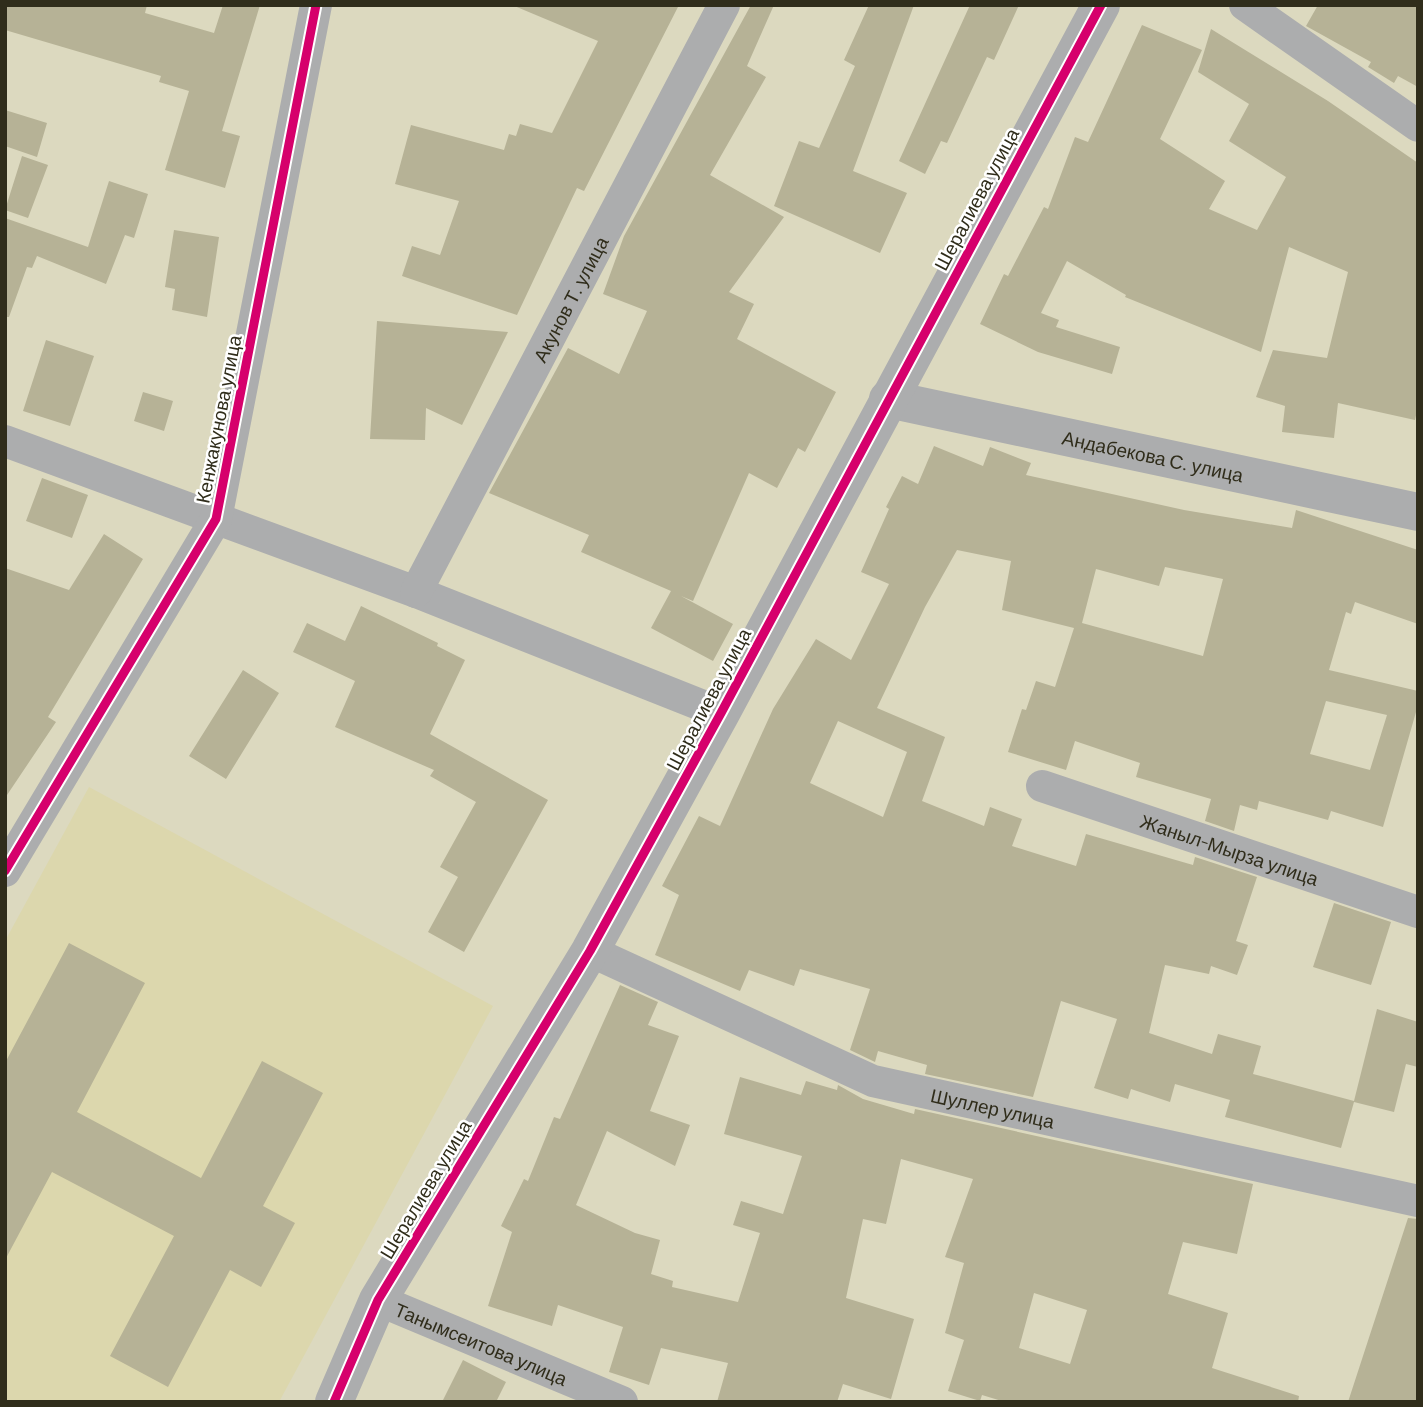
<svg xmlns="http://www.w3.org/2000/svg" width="1423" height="1407" font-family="Barlow,sans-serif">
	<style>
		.built { fill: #dcd7ad }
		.building { fill: #b6b296; fill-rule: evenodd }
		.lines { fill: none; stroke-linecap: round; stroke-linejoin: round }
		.minor { stroke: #acadae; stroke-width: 32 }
		.tertiary { stroke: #acadae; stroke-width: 38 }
		.cycleway-casing { stroke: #fff; stroke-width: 13 }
		.cycleway { stroke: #d6006c; stroke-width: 9 }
		.labels { text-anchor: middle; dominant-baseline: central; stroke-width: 5; stroke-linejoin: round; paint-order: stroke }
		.street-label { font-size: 19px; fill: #302d1b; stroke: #fff }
	</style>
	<rect width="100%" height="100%" fill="#dcd9bf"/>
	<path class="built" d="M 89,787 L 493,1006 L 279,1402 L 5,1402 L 5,941 Z"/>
	<path class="building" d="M 5,5 L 147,5 L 145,13 L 214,33 L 223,5 L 260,5 L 222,131 L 240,136 L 225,188 L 165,170 L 189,91 L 159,82 L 161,76 L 5,30 Z
		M 512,5 L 679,5 L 584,191 L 577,188 L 517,315 L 402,276 L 412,246 L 440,255 L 459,201 L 395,184 L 411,125 L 504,150 L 509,134 L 516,136 L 520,124 L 552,133 L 598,41 Z
		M 751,5 L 774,5 L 747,66 L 766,77 L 710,175 L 784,217 L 729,292 L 754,304 L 737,339 L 836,392 L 805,452 L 798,448 L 777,488 L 749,473 L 693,601 L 681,596 L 733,624 L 713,661 L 651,628 L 671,591 L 581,552 L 589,535 L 489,493 L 568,348 L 619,374 L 647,311 L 603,294 L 624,236 Z
		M 869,5 L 914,5 L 853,171 L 907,193 L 880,253 L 774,206 L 799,141 L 819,148 L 855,66 L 844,60 Z
		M 970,5 L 1019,5 L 994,60 L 987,57 L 947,143 L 941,141 L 925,174 L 899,161 Z
		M 1318,5 L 1418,5 L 1418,87 L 1398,76 L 1394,83 L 1368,67 L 1371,62 L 1306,26 Z
		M 1142,25 L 1202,50 L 1160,139 L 1225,181 L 1209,209 L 1257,230 L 1286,177 L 1229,141 L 1249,104 L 1198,72 L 1211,29 L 1328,101 L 1418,163 L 1418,406 L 1415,420 L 1338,403 L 1334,438 L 1282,432 L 1285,406 L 1256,397 L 1273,350 L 1327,358 L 1348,272 L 1289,247 L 1261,352 L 1125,297 L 1126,295 L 1067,261 L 1041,313 L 1059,320 L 1056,327 L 1120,347 L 1112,374 L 1038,352 L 980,324 L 1004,274 L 1008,276 L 1044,207 L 1048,209 L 1075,137 L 1088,142 Z
		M 5,110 L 47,123 L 37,157 L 5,146 Z
		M 22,156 L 48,165 L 28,218 L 5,210 Z
		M 109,181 L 148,194 L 134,238 L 125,235 L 106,284 L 37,256 L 32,268 L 27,267 L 9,317 L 5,317 L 5,218 L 88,247 Z
		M 174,230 L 219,237 L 207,317 L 172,310 L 175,289 L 165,287 Z
		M 377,321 L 508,332 L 462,425 L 426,408 L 425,440 L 370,439 Z
		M 46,340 L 94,356 L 70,426 L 23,411 Z
		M 143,392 L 173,401 L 164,431 L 134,421 Z
		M 934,446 L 983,466 L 990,447 L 1031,463 L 1026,475 L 1184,510 L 1292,528 L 1296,510 L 1418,550 L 1418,624 L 1355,602 L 1351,614 L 1346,612 L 1329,670 L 1418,691 L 1418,705 L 1383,827 L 1331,811 L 1328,820 L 1259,801 L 1257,810 L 1240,805 L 1234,831 L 1205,821 L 1211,799 L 1136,777 L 1140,763 L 1075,741 L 1066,770 L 1008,752 L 1022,709 L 1026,710 L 1036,681 L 1055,687 L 1074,628 L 1002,610 L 1011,561 L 957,550 L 925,607 L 877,708 L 945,737 L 922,801 L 984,826 L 990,807 L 1022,819 L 1012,846 L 1076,866 L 1086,834 L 1193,865 L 1195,857 L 1257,877 L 1236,941 L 1248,945 L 1237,975 L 1211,966 L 1209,974 L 1165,965 L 1149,1033 L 1212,1054 L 1218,1034 L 1261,1046 L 1253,1074 L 1354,1101 L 1377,1009 L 1418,1022 L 1418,1067 L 1406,1064 L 1394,1112 L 1354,1102 L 1341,1148 L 1225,1117 L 1230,1100 L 1175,1084 L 1170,1102 L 1131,1089 L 1128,1099 L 1094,1088 L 1117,1019 L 1061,1001 L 1033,1097 L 925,1074 L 927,1065 L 878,1051 L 875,1062 L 850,1050 L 870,989 L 800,969 L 794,986 L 749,970 L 740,991 L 655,955 L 679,895 L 662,886 L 699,816 L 720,826 L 773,709 L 816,639 L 851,660 L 889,584 L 861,572 L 889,509 L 886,507 L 902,476 L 918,484 ZM 1165,567 L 1223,579 L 1203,656 L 1082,623 L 1096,569 L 1159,586 ZM 1326,701 L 1387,715 L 1370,770 L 1310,754 ZM 838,721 L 907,752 L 883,817 L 810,783 Z
		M 42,478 L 88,495 L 72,538 L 26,521 Z
		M 104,534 L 143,559 L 48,717 L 56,722 L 5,798 L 5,568 L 69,590 Z
		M 361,606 L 438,643 L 437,646 L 465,660 L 430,734 L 548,800 L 464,952 L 428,932 L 458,877 L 440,867 L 476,802 L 430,776 L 434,770 L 335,727 L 355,681 L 293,652 L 307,623 L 345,641 Z
		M 243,670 L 279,693 L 226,779 L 189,756 Z
		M 1334,903 L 1391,922 L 1371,985 L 1313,967 Z
		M 69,943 L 145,983 L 77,1112 L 201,1178 L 262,1061 L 323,1093 L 263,1206 L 295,1223 L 261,1287 L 230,1270 L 168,1387 L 110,1356 L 174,1236 L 52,1172 L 5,1260 L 5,1063 Z
		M 620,985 L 658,1002 L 648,1025 L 679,1036 L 650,1111 L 690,1125 L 675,1166 L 607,1131 L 576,1205 L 635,1233 L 660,1240 L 651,1274 L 673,1281 L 672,1287 L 738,1302 L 760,1233 L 733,1225 L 741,1201 L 783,1214 L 802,1156 L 724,1134 L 740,1077 L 801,1095 L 806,1081 L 837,1090 L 838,1085 L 863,1099 L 914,1114 L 915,1109 L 1253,1184 L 1237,1254 L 1183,1242 L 1168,1294 L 1228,1313 L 1212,1368 L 1299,1396 L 1298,1402 L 1005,1402 L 982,1395 L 980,1401 L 948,1391 L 964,1340 L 945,1333 L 964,1263 L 945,1257 L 973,1179 L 901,1159 L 886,1224 L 863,1219 L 846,1298 L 914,1319 L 891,1399 L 843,1384 L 837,1402 L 717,1402 L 728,1363 L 661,1348 L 649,1385 L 609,1372 L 623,1327 L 558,1305 L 552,1326 L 488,1306 L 512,1232 L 501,1226 L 524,1179 L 528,1181 L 554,1117 L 560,1119 ZM 1034,1293 L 1087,1310 L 1070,1364 L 1019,1348 Z
		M 1408,1218 L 1418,1219 L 1418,1402 L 1348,1402 Z
		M 463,1360 L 506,1382 L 496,1402 L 442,1402 Z"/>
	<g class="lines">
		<g class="minor">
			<path d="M 1245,5 L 1418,126"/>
			<path d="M 5,441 L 416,592 L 721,713"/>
			<path id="s1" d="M 416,592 L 724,5"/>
			<path id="s2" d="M 1042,786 L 1418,912"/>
			<path d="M 5,871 L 216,519 L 316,5"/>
			<path id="s3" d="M 590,951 L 873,1081 L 1418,1201"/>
			<path id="s4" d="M 378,1300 L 622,1402"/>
		</g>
		<g class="tertiary">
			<path id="s5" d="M 888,399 L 1418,512"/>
			<path d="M 334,1402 L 378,1300 L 590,951 L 721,713 L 1101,5"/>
		</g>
		<defs>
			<path id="cycleway" d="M 5,871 L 216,519 L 316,5
				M 334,1402 L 378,1300 L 590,951 L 721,713 L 1101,5"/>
		</defs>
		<use href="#cycleway" class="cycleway-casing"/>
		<use href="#cycleway" class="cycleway"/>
	</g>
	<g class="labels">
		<g class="street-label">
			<text transform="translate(976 199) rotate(-62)">Шералиева улица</text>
			<text stroke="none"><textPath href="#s1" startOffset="331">Акунов Т. улица</textPath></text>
			<text transform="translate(218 419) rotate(-79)">Кенжакунова улица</text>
			<text stroke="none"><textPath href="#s5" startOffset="271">Андабекова С. улица</textPath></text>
			<text transform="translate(708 699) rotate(-62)">Шералиева улица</text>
			<text stroke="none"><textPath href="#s2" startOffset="198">Жаныл-Мырза улица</textPath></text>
			<text stroke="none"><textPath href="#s3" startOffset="434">Шуллер улица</textPath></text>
			<text transform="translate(425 1189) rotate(-59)">Шералиева улица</text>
			<text stroke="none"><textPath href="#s4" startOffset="112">Танымсеитова улица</textPath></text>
		</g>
	</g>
	<rect width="1423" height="1407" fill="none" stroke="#302d1b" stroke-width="14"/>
</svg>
